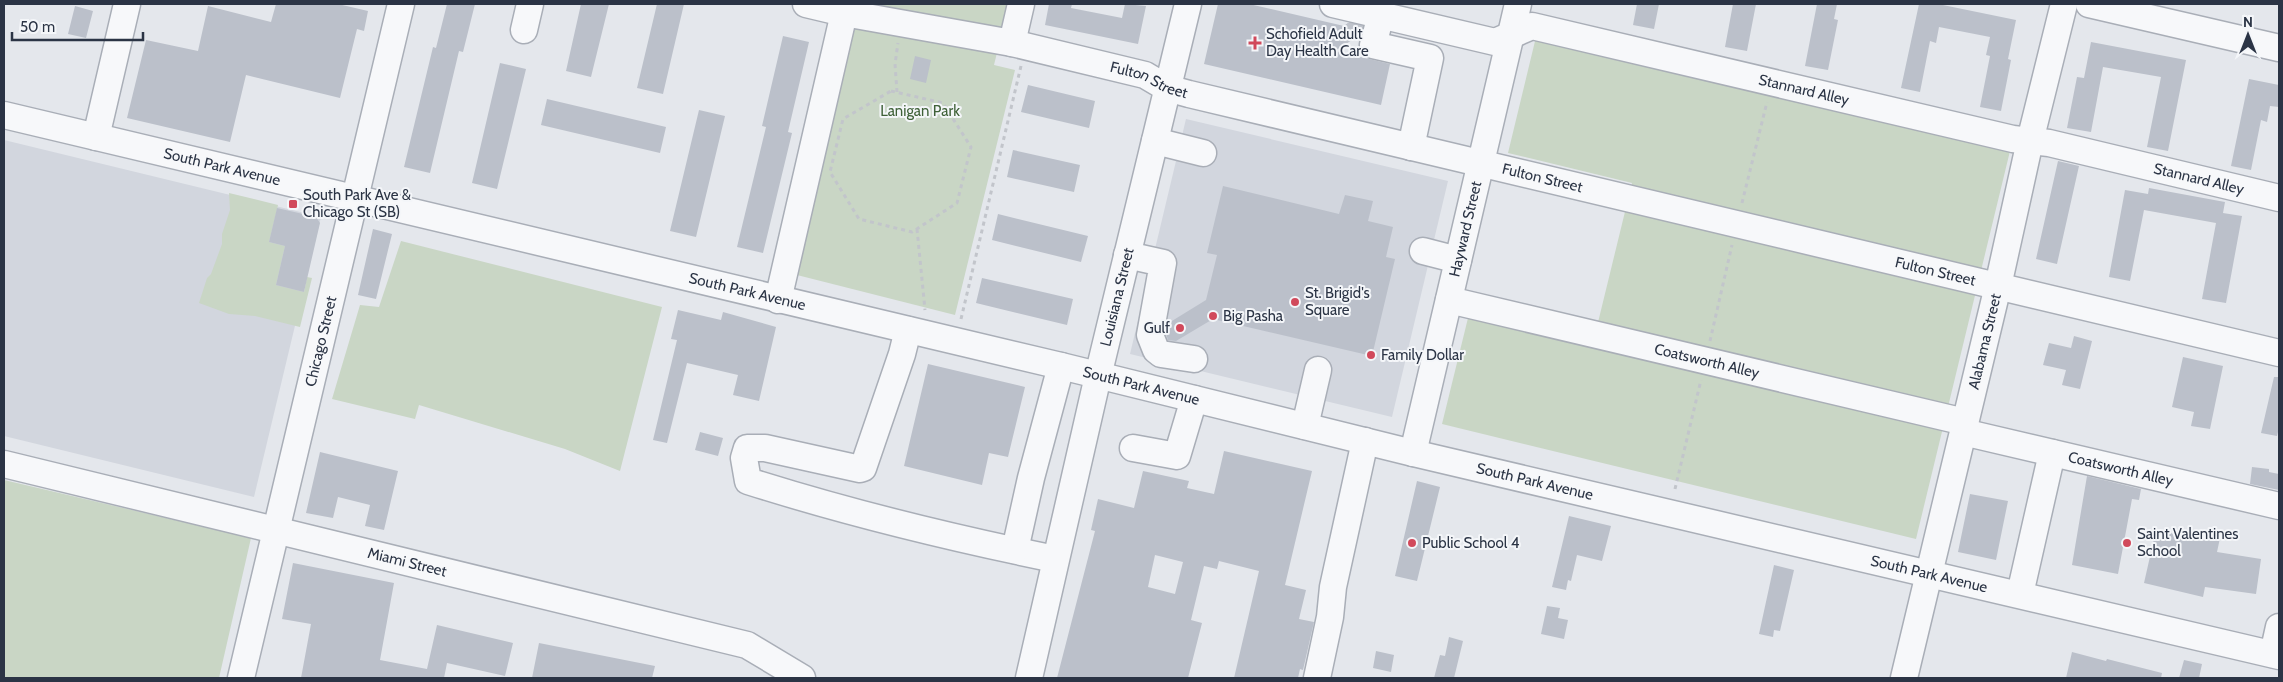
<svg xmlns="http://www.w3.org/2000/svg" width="2283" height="682" font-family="Cabin,sans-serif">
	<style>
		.built { fill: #d2d6de }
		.green { fill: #c9d6c5 }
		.building { fill: #bbc0ca; fill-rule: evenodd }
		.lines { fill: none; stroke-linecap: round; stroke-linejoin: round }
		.minor-tunnel { stroke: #bfc3cb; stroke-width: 26; stroke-dasharray: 26 13; stroke-linecap: butt }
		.minor-casing { stroke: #a9aeb7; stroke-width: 29 }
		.path { stroke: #c2c5cb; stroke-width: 3; stroke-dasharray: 4 4; stroke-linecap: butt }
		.minor { stroke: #f7f8fa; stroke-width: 26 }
		.poi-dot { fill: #d1495b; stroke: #f4f6f9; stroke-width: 2 }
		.labels { text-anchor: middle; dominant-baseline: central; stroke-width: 4; stroke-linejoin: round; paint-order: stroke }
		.poi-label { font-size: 15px; fill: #2b3445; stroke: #f4f6f9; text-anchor: start }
		.street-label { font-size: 15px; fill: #2b3445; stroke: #f4f6f9 }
		.park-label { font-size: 15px; fill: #3f6138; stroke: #f4f6f9 }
	</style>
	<rect width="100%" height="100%" fill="#e4e7ec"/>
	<path class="built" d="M 1186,119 L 1448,181 L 1392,417 L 1130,354 Z
		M 4,140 L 321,217 L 254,497 L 4,436 Z"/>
	<path class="green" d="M 860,4 L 1009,4 L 994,65 L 1015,70 L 955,315 L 797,275 Z
		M 1536,37 L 2010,151 L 1916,539 L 1442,424 L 1468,318 L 1592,347 L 1632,183 L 1508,153 Z
		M 229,193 L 278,205 L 269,242 L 285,246 L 276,285 L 304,292 L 307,277 L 312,278 L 300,327 L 255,316 L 229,314 L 199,303 L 207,278 L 211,274 L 222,244 L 222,234 L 230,210 Z
		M 401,241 L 662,307 L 620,471 L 565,449 L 419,405 L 415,419 L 332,399 L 360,305 L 379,307 Z
		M 4,480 L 251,538 L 219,678 L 4,678 Z"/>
	<path class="building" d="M 276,4 L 338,4 L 368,11 L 364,31 L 357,29 L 340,98 L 246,75 L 230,142 L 127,118 L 146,40 L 198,51 L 208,6 L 271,22 Z
		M 447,4 L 475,4 L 463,52 L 459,51 L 430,173 L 404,167 L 433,47 L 436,48 Z
		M 581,4 L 609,4 L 591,77 L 566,71 Z
		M 657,4 L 684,4 L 663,94 L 637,88 Z
		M 1049,4 L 1072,4 L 1071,8 L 1122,18 L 1125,4 L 1146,6 L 1138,44 L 1045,25 Z
		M 1218,4 L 1249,4 L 1344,26 L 1348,23 L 1361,26 L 1360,34 L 1335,51 L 1390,64 L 1381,105 L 1204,64 Z
		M 1637,4 L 1659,4 L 1654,29 L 1633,25 Z
		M 1733,4 L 1756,4 L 1747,51 L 1725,47 Z
		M 1817,4 L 1837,4 L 1834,19 L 1838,20 L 1828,70 L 1805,66 Z
		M 1919,4 L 1938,4 L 2016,20 L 2008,59 L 2011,60 L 2001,111 L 1980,107 L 1990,56 L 1986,55 L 1990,37 L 1939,27 L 1936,43 L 1930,41 L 1920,92 L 1901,88 Z
		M 75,6 L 93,11 L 86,38 L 68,34 Z
		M 783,36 L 809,42 L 788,132 L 792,133 L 763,253 L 737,247 L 766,127 L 762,126 Z
		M 2091,42 L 2186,60 L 2168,151 L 2147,147 L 2161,77 L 2103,67 L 2091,132 L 2067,128 L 2077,77 L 2084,78 Z
		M 915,56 L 931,60 L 926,83 L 910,79 Z
		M 500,63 L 526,69 L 497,189 L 472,183 Z
		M 2249,79 L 2279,85 L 2279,107 L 2270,106 L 2267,122 L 2261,120 L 2251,170 L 2231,166 Z
		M 1028,85 L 1095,101 L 1089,128 L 1021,112 Z
		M 547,99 L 666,127 L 660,153 L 541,125 Z
		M 699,110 L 725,116 L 696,237 L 670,231 Z
		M 1013,150 L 1080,165 L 1074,192 L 1007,177 Z
		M 2058,161 L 2079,166 L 2057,264 L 2036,259 Z
		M 1223,186 L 1339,214 L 1345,195 L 1373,201 L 1368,221 L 1393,227 L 1386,257 L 1395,259 L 1372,356 L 1213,319 L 1176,341 L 1168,340 L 1166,333 L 1167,324 L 1206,300 L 1217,255 L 1207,253 Z
		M 2149,188 L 2225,202 L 2223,213 L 2242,216 L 2226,303 L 2202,299 L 2216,223 L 2144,210 L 2130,281 L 2109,277 L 2125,190 L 2148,194 Z
		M 277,208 L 316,217 L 320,223 L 304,292 L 276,285 L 285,246 L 269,242 Z
		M 998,214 L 1088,236 L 1081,262 L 992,240 Z
		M 373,229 L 392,234 L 376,299 L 358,295 Z
		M 982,278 L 1073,299 L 1067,325 L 976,303 Z
		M 678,310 L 721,320 L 723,312 L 776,327 L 759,401 L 733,395 L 738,375 L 687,363 L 667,443 L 653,440 L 677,340 L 671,339 Z
		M 2074,336 L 2092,341 L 2080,389 L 2062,385 L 2066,370 L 2043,365 L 2049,343 L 2071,348 Z
		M 2183,357 L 2223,366 L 2210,429 L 2191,426 L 2194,412 L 2172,407 Z
		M 928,364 L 1025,387 L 1008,457 L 989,453 L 982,485 L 904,466 Z
		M 2274,377 L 2279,377 L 2279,428 L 2277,436 L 2261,433 Z
		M 700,432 L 723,438 L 718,456 L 695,450 Z
		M 1224,451 L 1312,471 L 1285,585 L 1306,590 L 1299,619 L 1314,622 L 1303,670 L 1300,669 L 1298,678 L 1234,678 L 1259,571 L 1219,561 L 1217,569 L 1204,566 L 1191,620 L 1202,623 L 1188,678 L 1057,678 L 1095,531 L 1091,530 L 1098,499 L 1134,508 L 1143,471 L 1189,481 L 1187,488 L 1214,494 ZM 1155,555 L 1183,562 L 1175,594 L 1148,587 Z
		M 320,452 L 398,471 L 384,530 L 365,526 L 370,505 L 338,497 L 333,518 L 306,513 Z
		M 2252,467 L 2269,469 L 2269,472 L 2279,474 L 2279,490 L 2250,484 Z
		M 2087,476 L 2141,489 L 2139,500 L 2132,499 L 2118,574 L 2072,565 Z
		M 1417,481 L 1440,487 L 1417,581 L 1395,576 Z
		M 1970,494 L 2008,501 L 1996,560 L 1958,552 Z
		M 1569,516 L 1611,526 L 1602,561 L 1577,555 L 1571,581 L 1568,580 L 1566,590 L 1552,587 Z
		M 2156,530 L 2179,535 L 2180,530 L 2220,538 L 2217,552 L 2261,559 L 2256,594 L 2205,587 L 2203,597 L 2144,583 Z
		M 293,563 L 394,583 L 380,660 L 427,669 L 437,625 L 513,643 L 505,676 L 447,663 L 444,678 L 301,678 L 311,624 L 282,619 Z
		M 1774,565 L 1794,570 L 1780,631 L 1774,630 L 1773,637 L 1759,634 Z
		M 1547,606 L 1560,608 L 1558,618 L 1568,620 L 1564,639 L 1541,634 Z
		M 1449,637 L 1463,641 L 1454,678 L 1434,678 L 1440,655 L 1445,656 Z
		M 539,643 L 655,666 L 652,678 L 532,678 Z
		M 1376,651 L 1394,655 L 1391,672 L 1373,668 Z
		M 2072,652 L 2106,661 L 2107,659 L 2162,673 L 2161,678 L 2066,678 Z
		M 2184,660 L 2202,664 L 2199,678 L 2179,678 Z"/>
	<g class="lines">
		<path class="minor-tunnel" d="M 1347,24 L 1356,37"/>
		<defs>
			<g id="minor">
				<path id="s1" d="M 806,4 L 844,13 L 1012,43 L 1145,75 L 1167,88 L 1189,94 L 2279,353"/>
				<path id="s2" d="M 1333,4 L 1495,42 L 1532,26 L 2013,139 L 2049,143 L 2279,198"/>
				<path d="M 2089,4 L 2279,48"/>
				<path d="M 1381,15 L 1373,45 L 1430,58 L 1411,147"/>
				<path d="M 524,30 L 530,4"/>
				<path d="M 1012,43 L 1021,4"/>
				<path id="s3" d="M 4,115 L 1061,366 L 1413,453 L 2279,656"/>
				<path d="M 96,137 L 127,4"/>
				<path d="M 1155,141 L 1203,153"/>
				<path d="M 1423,251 L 1458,260"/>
				<path d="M 1127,255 L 1163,263 L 1150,335 L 1156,350 L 1161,354 L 1194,359"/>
				<path d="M 778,300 L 844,13"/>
				<path id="s4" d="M 1449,300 L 1965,422"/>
				<path d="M 908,330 L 902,354 L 863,468 L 860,469 L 765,448 L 747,448 L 744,458 L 748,481 C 849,513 952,538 1055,559"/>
				<path d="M 1305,426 L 1318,370"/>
				<path id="s5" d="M 1963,432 L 2279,506"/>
				<path d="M 1133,448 L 1177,456 L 1194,399"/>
				<path id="s6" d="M 1413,453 L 1518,4"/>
				<path id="s7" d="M 4,464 L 747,645 L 802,678"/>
				<path d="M 1015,550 L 1031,478 L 1061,366"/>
				<path d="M 2020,594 L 2052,453"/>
				<path d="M 2273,654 L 2279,627"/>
				<path id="s8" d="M 241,678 L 401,4"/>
				<path id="s9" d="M 1029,678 L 1098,376 L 1188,4"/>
				<path d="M 1317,678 L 1330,617 L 1333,587 L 1365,441"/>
				<path id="s10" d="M 1904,678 L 1998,286 L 2030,141 L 2064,4"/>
			</g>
		</defs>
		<use href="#minor" class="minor-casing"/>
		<path class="path" d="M 891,91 L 943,103 L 971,147 L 957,203 L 912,232 L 859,219 L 830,172 L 843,119 Z
			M 897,92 L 895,64 L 898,43
			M 1742,203 L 1767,102
			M 917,229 L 925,310
			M 961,319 L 1021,66
			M 1710,341 L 1732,245
			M 1675,489 L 1701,380"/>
		<use href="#minor" class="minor"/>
	</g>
	<g class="poi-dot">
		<path d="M1252.5 35.5h5v5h5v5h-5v5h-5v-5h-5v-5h5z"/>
		<rect x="288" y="199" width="10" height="10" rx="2.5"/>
		<circle cx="1295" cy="302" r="5"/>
		<circle cx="1213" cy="316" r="5"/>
		<circle cx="1180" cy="328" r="5"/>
		<circle cx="1371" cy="355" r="5"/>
		<circle cx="1412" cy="543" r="5"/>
		<circle cx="2127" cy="543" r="5"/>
	</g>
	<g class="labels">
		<g class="poi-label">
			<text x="1266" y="34">Schofield Adult<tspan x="1266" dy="17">Day Health Care</tspan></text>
			<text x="303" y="195">South Park Ave &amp;<tspan x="303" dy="17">Chicago St (SB)</tspan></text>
			<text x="1305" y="293">St. Brigid's<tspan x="1305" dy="17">Square</tspan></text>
			<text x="1223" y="316">Big Pasha</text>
			<text x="1170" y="328" text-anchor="end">Gulf</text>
			<text x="1381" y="355">Family Dollar</text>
			<text x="2137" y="534">Saint Valentines<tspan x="2137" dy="17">School</tspan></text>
			<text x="1422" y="543">Public School 4</text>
		</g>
		<g class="street-label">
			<text stroke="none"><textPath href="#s1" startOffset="352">Fulton Street</textPath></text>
			<text stroke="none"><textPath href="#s2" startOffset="486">Stannard Alley</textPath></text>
			<text stroke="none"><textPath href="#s3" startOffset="224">South Park Avenue</textPath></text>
			<text stroke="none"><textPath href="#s1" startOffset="758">Fulton Street</textPath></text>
			<text stroke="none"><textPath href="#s2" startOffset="891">Stannard Alley</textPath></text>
			<text stroke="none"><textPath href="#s6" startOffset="230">Hayward Street</textPath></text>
			<text stroke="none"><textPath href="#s1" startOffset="1162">Fulton Street</textPath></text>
			<text stroke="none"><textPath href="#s3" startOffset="764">South Park Avenue</textPath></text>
			<text stroke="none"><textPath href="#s9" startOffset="391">Louisiana Street</textPath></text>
			<text stroke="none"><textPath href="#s8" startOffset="346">Chicago Street</textPath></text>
			<text stroke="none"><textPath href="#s10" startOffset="346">Alabama Street</textPath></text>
			<text stroke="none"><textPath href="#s4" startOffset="265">Coatsworth Alley</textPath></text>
			<text stroke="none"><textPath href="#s3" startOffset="1169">South Park Avenue</textPath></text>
			<text stroke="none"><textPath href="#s5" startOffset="162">Coatsworth Alley</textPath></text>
			<text stroke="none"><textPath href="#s3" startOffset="1574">South Park Avenue</textPath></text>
			<text stroke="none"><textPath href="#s7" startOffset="415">Miami Street</textPath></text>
			<text stroke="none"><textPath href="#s3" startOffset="1979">South Park Avenue</textPath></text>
		</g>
		<g class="park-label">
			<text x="920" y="111">Lanigan Park</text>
		</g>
	</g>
	<rect width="2283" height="682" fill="none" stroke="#2b3445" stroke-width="10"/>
	<g transform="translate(2248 35)" stroke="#f4f6f9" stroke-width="4" paint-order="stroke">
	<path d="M0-4L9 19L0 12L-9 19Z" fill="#2b3445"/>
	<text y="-8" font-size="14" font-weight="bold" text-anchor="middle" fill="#2b3445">N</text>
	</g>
	<path d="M12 32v8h131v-8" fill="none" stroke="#2b3445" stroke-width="2.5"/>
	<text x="20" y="32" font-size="15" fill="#2b3445" stroke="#f4f6f9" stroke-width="4" paint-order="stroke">50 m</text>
</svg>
